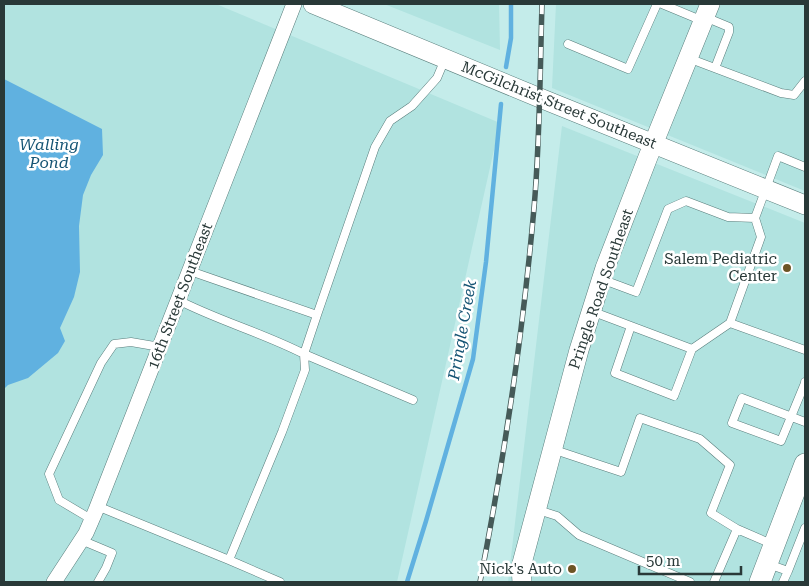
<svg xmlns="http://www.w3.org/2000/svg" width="809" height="586" font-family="'Roboto Serif',serif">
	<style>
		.built { fill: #b1e3e0 }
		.water { fill: #60b1e0 }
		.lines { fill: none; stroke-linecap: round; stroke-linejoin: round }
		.stream { stroke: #60b1e0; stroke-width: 4.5 }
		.service-casing { stroke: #597e7c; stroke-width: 9 }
		.minor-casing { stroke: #597e7c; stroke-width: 16 }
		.tertiary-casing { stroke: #597e7c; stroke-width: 20 }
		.secondary-casing { stroke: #597e7c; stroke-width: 22 }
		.service { stroke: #fff; stroke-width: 8 }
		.minor { stroke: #fff; stroke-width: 15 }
		.tertiary { stroke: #fff; stroke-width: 19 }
		.secondary { stroke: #fff; stroke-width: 21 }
		.rail-casing { stroke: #455a58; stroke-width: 5.5 }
		.rail { stroke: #fff; stroke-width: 4; stroke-dasharray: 11; stroke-linecap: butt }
		.poi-dot { fill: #6d5425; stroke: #fff; stroke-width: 2 }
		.labels { text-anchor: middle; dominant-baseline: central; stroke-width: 5; stroke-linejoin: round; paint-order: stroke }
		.street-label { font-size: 15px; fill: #293938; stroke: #fff }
		.poi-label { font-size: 15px; fill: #293938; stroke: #fff; text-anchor: end }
		.water-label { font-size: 16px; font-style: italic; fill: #155474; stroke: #fff }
	</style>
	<rect width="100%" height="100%" fill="#c4ecea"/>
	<path class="built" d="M 4,4 L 216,4 L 500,123 L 397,582 L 4,582 Z
		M 384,4 L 499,4 L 500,50 Z
		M 556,4 L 805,4 L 805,191 L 552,88 Z
		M 562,126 L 805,223 L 805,582 L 508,582 Z"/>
	<path class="water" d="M 4,79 L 102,129 L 103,155 L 91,175 L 83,195 L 79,226 L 80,272 L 74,297 L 60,328 L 65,341 L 58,353 L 28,378 L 8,385 L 4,389 Z"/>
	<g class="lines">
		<path class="stream" d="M 506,67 L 511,38 L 511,4
			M 407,582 L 426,521 L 473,359 L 486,262 L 501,104"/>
		<defs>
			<path id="service" d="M 662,4 L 703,21
				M 705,17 L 729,27 L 729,32 L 715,68
				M 568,44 L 628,69 L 657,4
				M 688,58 L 781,93 L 794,95 L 805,81
				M 755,218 L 761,237 L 730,323 L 805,350
				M 190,271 L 317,315 L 304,354 L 413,400
				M 601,279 L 636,292 L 668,209 L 686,201 L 728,217 L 755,218 L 778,156 L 805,167
				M 591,311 L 692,349
				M 317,315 L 375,147 L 390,121 L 412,106 L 437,78 L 445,59
				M 631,326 L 615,373 L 674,396 L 692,349 L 730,323
				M 805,382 L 805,383 L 781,441 L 732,423 L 742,398 L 805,422
				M 552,449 L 621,472 L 640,418 L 700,439 L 730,465 L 711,513 L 737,529
				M 97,506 L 229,560 L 282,432 L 305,370 L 304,354 C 263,333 219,321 178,300
				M 538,510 L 557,516 L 579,535 L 690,582
				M 91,519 L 59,500 L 49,474 L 101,363 L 114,344 L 131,342 L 160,347
				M 81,540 L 112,553 L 106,568 L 98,582
				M 229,560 L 280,582
				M 768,564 L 788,571 L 783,582
				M 788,571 L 805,528
				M 714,582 L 737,529 L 774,545"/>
			<path id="minor" d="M 54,582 L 86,533 L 96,510 L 294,4"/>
			<path id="tertiary" d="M 313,4 L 540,98 L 805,205
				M 522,582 L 521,567 L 579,350 L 605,268 L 648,157 L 710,4"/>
			<path id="secondary" d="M 760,582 L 805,464"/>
		</defs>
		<use href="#service" class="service-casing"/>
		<use href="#minor" class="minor-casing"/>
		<use href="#tertiary" class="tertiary-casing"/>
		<use href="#secondary" class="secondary-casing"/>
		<use href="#service" class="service"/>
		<use href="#minor" class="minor"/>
		<use href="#tertiary" class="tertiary"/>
		<use href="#secondary" class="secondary"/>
		<defs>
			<path id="rail" d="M 480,582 C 504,459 523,333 534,208 C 540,141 540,71 542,4"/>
		</defs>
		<use href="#rail" class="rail-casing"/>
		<use href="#rail" class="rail"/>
	</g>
	<g class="poi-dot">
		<circle cx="787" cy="268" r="5"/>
		<circle cx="572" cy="569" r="5"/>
	</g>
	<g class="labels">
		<g class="street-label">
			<text transform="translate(559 105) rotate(22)">McGilchrist Street Southeast</text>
			<text transform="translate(601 289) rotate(-71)">Pringle Road Southeast</text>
			<text transform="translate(180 296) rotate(-69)">16th Street Southeast</text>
		</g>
		<g class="poi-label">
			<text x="777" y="259">Salem Pediatric<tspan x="777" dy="17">Center</tspan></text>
			<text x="562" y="569">Nick's Auto</text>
		</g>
		<g class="water-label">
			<text x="49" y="144">Walling<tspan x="49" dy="18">Pond</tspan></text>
			<text transform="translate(462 330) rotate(-80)">Pringle Creek</text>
		</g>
	</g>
	<rect width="809" height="586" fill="none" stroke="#293938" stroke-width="10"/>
	<path d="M639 566v8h102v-8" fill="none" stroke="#293938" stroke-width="2.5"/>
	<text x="646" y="566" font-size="15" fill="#293938" stroke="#ffffff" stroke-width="4" paint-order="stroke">50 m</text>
</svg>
